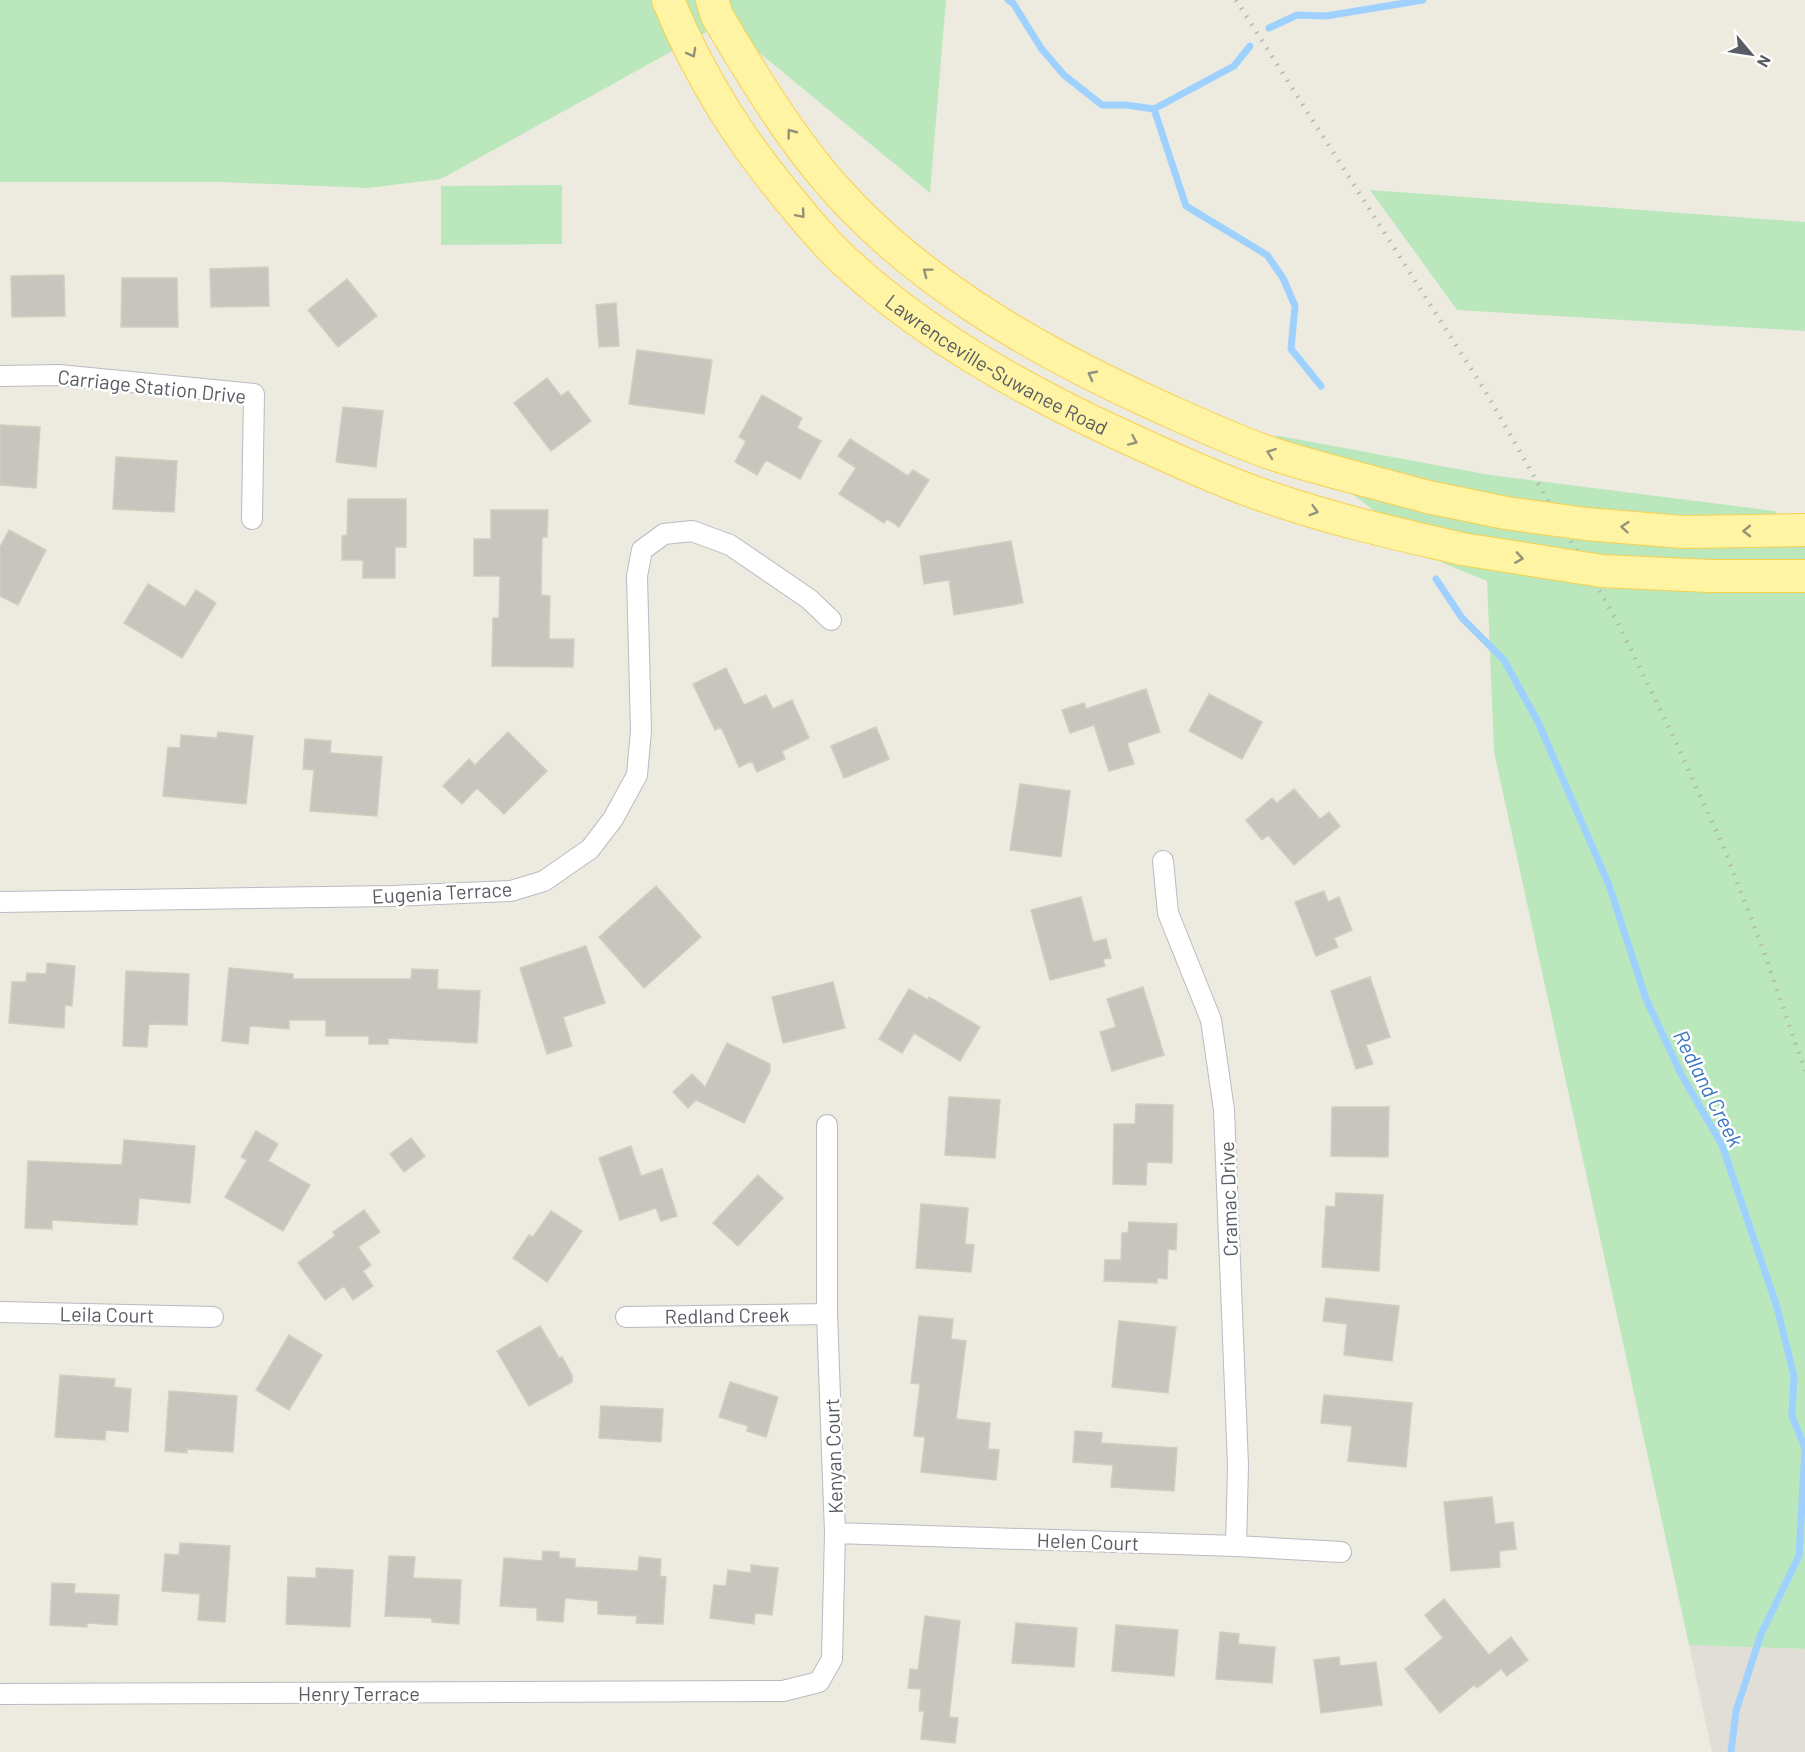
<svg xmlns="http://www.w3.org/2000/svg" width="1805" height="1752" font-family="Barlow,sans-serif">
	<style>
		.industrial { fill: #e1ded8 }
		.green { fill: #bbe7bd }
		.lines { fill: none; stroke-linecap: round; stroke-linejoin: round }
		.stream { stroke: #9fd1ff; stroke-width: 7 }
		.building { fill: #c8c5be; stroke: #d2cdbf; stroke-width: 1.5 }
		.minor-casing { stroke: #b8bbc1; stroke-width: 22 }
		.primary-casing { stroke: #f9d04e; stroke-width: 34 }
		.minor { stroke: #fff; stroke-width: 20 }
		.primary { stroke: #fff4a4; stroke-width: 32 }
		.rail { stroke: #b4b5b6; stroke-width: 4.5; stroke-dasharray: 1.5 8; stroke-linecap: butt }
		.primary-bridge-casing { stroke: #f9d04e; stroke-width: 34; stroke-linecap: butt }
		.primary-bridge { stroke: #fff4a4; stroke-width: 32 }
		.oneway { stroke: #93927a }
		.labels { text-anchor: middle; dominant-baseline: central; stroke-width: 5; stroke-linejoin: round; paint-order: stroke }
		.street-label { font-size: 20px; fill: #595d63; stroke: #fff }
		.water-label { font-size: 21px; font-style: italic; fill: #3975c0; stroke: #fff }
	</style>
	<rect width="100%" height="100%" fill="#edebe0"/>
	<path class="industrial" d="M 1689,1645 L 1805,1649 L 1805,1752 L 1712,1752 Z"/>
	<path class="green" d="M 0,0 L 946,0 L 930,193 L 723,23 L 441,179 L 368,188 L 221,182 L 0,182 Z
		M 562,185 L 562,244 L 441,245 L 441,186 Z
		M 1370,190 L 1805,222 L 1805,331 L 1457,310 Z
		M 1274,435 L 1490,475 L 1775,511 L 1805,542 L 1805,1649 L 1689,1645 L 1494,752 L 1487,581 L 1445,564 Z"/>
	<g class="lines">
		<path class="stream" d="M 1008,0 L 1013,3 L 1041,48 L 1064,75 L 1102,105 L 1126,105 L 1154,109
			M 1269,28 L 1297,15 L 1326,16 L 1423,0
			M 1154,109 L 1186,206 L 1267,255 L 1283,278 L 1295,306 L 1291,349 L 1321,386
			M 1154,109 L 1234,66 L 1250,46
			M 1436,579 L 1462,618 L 1504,660 L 1538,722 L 1609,885 L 1646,999 L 1681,1074 L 1722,1145 L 1777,1307 L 1794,1376 L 1792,1416 L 1805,1448 L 1799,1556 L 1761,1634 L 1736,1711 L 1731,1752"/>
	</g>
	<path class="building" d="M 268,267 L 269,306 L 211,307 L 210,269 Z
		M 64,275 L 65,316 L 12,317 L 11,276 Z
		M 122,278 L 177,278 L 178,327 L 121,327 Z
		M 347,279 L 377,316 L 338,347 L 308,310 Z
		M 616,303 L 619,346 L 599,347 L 596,305 Z
		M 637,350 L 712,360 L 704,414 L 629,404 Z
		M 547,378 L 561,396 L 568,391 L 591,421 L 551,451 L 514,403 Z
		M 762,395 L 802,418 L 797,428 L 821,441 L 800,479 L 766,460 L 757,475 L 735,462 L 746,441 L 739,437 Z
		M 343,407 L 383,411 L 376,467 L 336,462 Z
		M 0,425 L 40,427 L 36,488 L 0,485 Z
		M 850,439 L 908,476 L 913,470 L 929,480 L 899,527 L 887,519 L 884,523 L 839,494 L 856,468 L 838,456 Z
		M 116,457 L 177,461 L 174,512 L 113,509 Z
		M 348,499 L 406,499 L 406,547 L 395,547 L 395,578 L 363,578 L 363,560 L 342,560 L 342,536 L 347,535 Z
		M 491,510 L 548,510 L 547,537 L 542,537 L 541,595 L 550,596 L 549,639 L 574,639 L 573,667 L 492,666 L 493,618 L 499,618 L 500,576 L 474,576 L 474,539 L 491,539 Z
		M 9,530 L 46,550 L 18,605 L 0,596 L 0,547 Z
		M 1011,541 L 1023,603 L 954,615 L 949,580 L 924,584 L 920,556 Z
		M 148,584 L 185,607 L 196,590 L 216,603 L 182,658 L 124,623 Z
		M 726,668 L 744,705 L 766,695 L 773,709 L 792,700 L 809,738 L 782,751 L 785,759 L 757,772 L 752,761 L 739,767 L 721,727 L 715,730 L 693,684 Z
		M 1146,689 L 1160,732 L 1127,743 L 1134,764 L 1109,771 L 1094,725 L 1070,733 L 1062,710 L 1084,703 L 1086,709 Z
		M 1209,694 L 1262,722 L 1242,759 L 1189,731 Z
		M 876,727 L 889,759 L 844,778 L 831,746 Z
		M 218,732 L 253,736 L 246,804 L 163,796 L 168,747 L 180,748 L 181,735 L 217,738 Z
		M 508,732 L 547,771 L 504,814 L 477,788 L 462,804 L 443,786 L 469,759 L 475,765 Z
		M 305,739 L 331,741 L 330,753 L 382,757 L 377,816 L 310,811 L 314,770 L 303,769 Z
		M 1020,784 L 1070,791 L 1061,857 L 1010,850 Z
		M 1294,789 L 1320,819 L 1329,812 L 1340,826 L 1294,865 L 1268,835 L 1262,840 L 1246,820 L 1272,798 L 1277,803 Z
		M 656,886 L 701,937 L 644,988 L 599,937 Z
		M 1324,891 L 1328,902 L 1339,897 L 1352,930 L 1334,938 L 1338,947 L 1316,956 L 1295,902 Z
		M 1081,897 L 1093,942 L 1106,939 L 1111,958 L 1103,959 L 1105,966 L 1050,980 L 1031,910 Z
		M 586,946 L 605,1003 L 563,1017 L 572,1046 L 547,1054 L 520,968 Z
		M 47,963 L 75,966 L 72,1006 L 65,1005 L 64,1028 L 9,1023 L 12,982 L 26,982 L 27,973 L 46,974 Z
		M 229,968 L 293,974 L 293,979 L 411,979 L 412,969 L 438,970 L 437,989 L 480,991 L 477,1043 L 388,1038 L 388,1044 L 369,1044 L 369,1036 L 326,1036 L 326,1020 L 289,1020 L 289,1029 L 250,1026 L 248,1044 L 222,1041 Z
		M 126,971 L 189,974 L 187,1025 L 149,1024 L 147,1047 L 123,1046 Z
		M 1370,977 L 1390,1037 L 1366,1045 L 1373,1064 L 1356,1069 L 1331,991 Z
		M 833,982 L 845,1028 L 783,1043 L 772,997 Z
		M 1143,987 L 1164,1055 L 1112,1071 L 1100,1032 L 1116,1027 L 1107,999 Z
		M 909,989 L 928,1000 L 929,997 L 980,1027 L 960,1061 L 914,1033 L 902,1053 L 879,1039 Z
		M 727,1043 L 770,1064 L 770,1071 L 744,1123 L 696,1100 L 688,1108 L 673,1092 L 692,1074 L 705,1087 Z
		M 949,1097 L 1000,1100 L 995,1158 L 945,1155 Z
		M 1136,1104 L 1173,1105 L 1172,1163 L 1147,1162 L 1146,1185 L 1113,1184 L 1114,1124 L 1135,1124 Z
		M 1332,1107 L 1389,1107 L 1388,1157 L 1331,1156 Z
		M 256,1131 L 278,1144 L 268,1161 L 310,1185 L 283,1231 L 225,1197 L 247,1160 L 241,1157 Z
		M 411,1138 L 425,1156 L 404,1172 L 390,1154 Z
		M 124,1140 L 195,1146 L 190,1203 L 139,1198 L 137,1225 L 52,1220 L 52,1229 L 25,1228 L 28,1161 L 122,1165 Z
		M 631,1146 L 641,1176 L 662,1169 L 677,1216 L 661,1221 L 656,1208 L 620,1220 L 599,1158 Z
		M 758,1175 L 783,1198 L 738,1246 L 713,1223 Z
		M 1336,1193 L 1383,1195 L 1379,1271 L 1322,1267 L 1326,1206 L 1335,1207 Z
		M 921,1204 L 968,1208 L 965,1244 L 974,1245 L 971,1272 L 916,1268 Z
		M 364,1210 L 380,1232 L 358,1247 L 371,1265 L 363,1271 L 373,1286 L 353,1300 L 344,1286 L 325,1300 L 298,1263 L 335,1236 L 333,1232 Z
		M 551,1211 L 582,1231 L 547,1282 L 513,1258 L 529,1235 L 533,1237 Z
		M 1129,1222 L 1177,1224 L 1176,1250 L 1168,1249 L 1167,1279 L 1157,1278 L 1157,1283 L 1104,1281 L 1105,1260 L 1121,1260 L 1122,1233 L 1128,1233 Z
		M 1326,1298 L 1399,1306 L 1392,1361 L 1344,1355 L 1347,1324 L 1323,1321 Z
		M 919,1316 L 953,1319 L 951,1339 L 966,1341 L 956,1419 L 990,1423 L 988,1449 L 999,1450 L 996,1480 L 921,1472 L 925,1437 L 914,1436 L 920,1384 L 911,1383 Z
		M 1119,1321 L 1176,1327 L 1168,1393 L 1112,1387 Z
		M 540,1326 L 559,1358 L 562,1357 L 572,1375 L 572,1382 L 529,1406 L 497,1351 Z
		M 289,1335 L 322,1355 L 289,1410 L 256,1390 Z
		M 60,1375 L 115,1379 L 114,1387 L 131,1389 L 128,1432 L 106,1430 L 105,1440 L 55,1437 Z
		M 730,1382 L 778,1397 L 766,1437 L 747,1431 L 748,1426 L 719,1417 Z
		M 169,1391 L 237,1396 L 233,1452 L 187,1449 L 187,1453 L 165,1451 Z
		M 1324,1395 L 1412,1403 L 1406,1467 L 1348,1461 L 1352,1426 L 1321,1423 Z
		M 601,1406 L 663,1409 L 661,1442 L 599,1438 Z
		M 1075,1431 L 1102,1433 L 1101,1443 L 1177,1448 L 1174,1491 L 1111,1487 L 1113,1465 L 1073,1462 Z
		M 1492,1497 L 1495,1524 L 1513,1522 L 1516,1549 L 1499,1551 L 1500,1567 L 1451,1571 L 1444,1502 Z
		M 180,1543 L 230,1546 L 225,1622 L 198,1620 L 200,1594 L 162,1591 L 165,1554 L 179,1555 Z
		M 543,1551 L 559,1552 L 559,1558 L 575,1559 L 575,1567 L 638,1571 L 639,1557 L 661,1559 L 660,1576 L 666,1577 L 663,1624 L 636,1623 L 637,1616 L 598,1614 L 598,1601 L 565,1598 L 563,1622 L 537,1620 L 537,1608 L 500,1606 L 504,1558 L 542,1561 Z
		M 389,1556 L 415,1557 L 413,1578 L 461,1580 L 459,1624 L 432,1622 L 432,1618 L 385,1616 Z
		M 751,1565 L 778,1568 L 772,1615 L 755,1613 L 754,1624 L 710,1618 L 714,1585 L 726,1586 L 728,1570 L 751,1573 Z
		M 316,1568 L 353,1570 L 350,1627 L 286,1624 L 288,1577 L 316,1578 Z
		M 52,1583 L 75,1584 L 74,1593 L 119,1595 L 117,1625 L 87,1623 L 87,1627 L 50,1625 Z
		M 1444,1599 L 1489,1655 L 1511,1637 L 1528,1660 L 1507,1676 L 1501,1669 L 1477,1688 L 1474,1685 L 1440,1713 L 1405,1669 L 1443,1638 L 1425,1615 Z
		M 925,1616 L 960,1621 L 949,1717 L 958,1718 L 955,1743 L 921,1739 L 924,1711 L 919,1711 L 921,1689 L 908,1688 L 910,1669 L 918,1670 Z
		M 1016,1623 L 1077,1628 L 1074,1667 L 1012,1663 Z
		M 1116,1625 L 1178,1630 L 1174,1676 L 1112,1671 Z
		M 1220,1632 L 1239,1634 L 1238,1644 L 1275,1647 L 1272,1683 L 1216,1679 Z
		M 1339,1657 L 1340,1666 L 1376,1662 L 1382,1705 L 1321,1713 L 1314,1660 Z"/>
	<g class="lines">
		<defs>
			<path id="minor" d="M 0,376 L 59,375 L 254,394 L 252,519
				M 1163,861 L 1168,913 L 1211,1020 L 1224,1110 L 1238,1465 L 1236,1546
				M 0,902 L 392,896 L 511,891 L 544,881 L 590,849 L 613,819 L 637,775 L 641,731 L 637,576 L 642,550 L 664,534 L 692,531 L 730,545 L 809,599 L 831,620
				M 0,1312 L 213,1317
				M 626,1317 L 827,1314
				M 835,1533 L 1236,1546 L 1341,1552
				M 0,1694 L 783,1691 L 819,1682 L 832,1659 L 835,1533 L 827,1314 L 827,1125"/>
			<g id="primary">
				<path id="s1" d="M 668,0 C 700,78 740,141 794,205 C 811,226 829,247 849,265 C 935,343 1040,399 1145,446 C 1191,467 1238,488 1286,503 C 1343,522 1403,535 1462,549"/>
				<path d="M 712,0 L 717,16 C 749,69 780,122 820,171 C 907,277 1031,348 1154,404 C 1194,422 1234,441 1276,455 C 1326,471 1378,483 1428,497"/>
				<path d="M 1683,532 L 1805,530"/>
				<path d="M 1710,576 L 1805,576"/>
			</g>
		</defs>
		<use href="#minor" class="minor-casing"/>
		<use href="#primary" class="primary-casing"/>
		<use href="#minor" class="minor"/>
		<use href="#primary" class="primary"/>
		<path class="rail" d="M 1236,0 L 1484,389 L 1619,625 L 1673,736 L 1724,848 L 1764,952 L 1805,1071"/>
		<defs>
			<path id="primary-bridge" d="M 1428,497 L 1506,513 L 1586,524 L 1683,532
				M 1462,549 L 1602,571 L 1710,576"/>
		</defs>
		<use href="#primary-bridge" class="primary-bridge-casing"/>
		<use href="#primary-bridge" class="primary-bridge"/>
	</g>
	<defs><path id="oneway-chevron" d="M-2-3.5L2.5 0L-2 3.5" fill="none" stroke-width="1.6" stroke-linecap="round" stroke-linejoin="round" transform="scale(1.5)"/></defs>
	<g class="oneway">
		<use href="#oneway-chevron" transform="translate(692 53) rotate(61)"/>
		<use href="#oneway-chevron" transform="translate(791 133) rotate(-127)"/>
		<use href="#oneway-chevron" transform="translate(801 214) rotate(50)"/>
		<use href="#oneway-chevron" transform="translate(927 272) rotate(-143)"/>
		<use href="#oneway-chevron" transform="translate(1092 375) rotate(-152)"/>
		<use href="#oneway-chevron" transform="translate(1133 441) rotate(24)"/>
		<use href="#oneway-chevron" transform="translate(1271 453) rotate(-160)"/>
		<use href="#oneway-chevron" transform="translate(1314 511) rotate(16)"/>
		<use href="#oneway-chevron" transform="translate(1625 527) rotate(-175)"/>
		<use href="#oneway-chevron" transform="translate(1747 531) rotate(179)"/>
		<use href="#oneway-chevron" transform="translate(1519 558) rotate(9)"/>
	</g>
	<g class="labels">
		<g class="street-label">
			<text stroke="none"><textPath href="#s1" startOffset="502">Lawrenceville-Suwanee Road</textPath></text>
			<text transform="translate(152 386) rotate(6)">Carriage Station Drive</text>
			<text transform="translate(442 892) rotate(-3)">Eugenia Terrace</text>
			<text transform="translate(1228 1199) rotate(-92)">Cramac Drive</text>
			<text transform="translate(107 1314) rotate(1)">Leila Court</text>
			<text transform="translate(727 1315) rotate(-1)">Redland Creek</text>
			<text transform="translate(833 1456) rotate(-92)">Kenyan Court</text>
			<text transform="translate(1088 1541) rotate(2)">Helen Court</text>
			<text x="359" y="1693">Henry Terrace</text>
		</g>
		<g class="water-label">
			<text transform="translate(1709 1088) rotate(63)">Redland Creek</text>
		</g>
	</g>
	<g transform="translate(1751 54) rotate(119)" stroke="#ffffff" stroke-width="4.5" paint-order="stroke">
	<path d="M0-4.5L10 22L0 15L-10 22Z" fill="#595d63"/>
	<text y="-9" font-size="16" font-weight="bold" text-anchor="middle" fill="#595d63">N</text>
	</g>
</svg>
